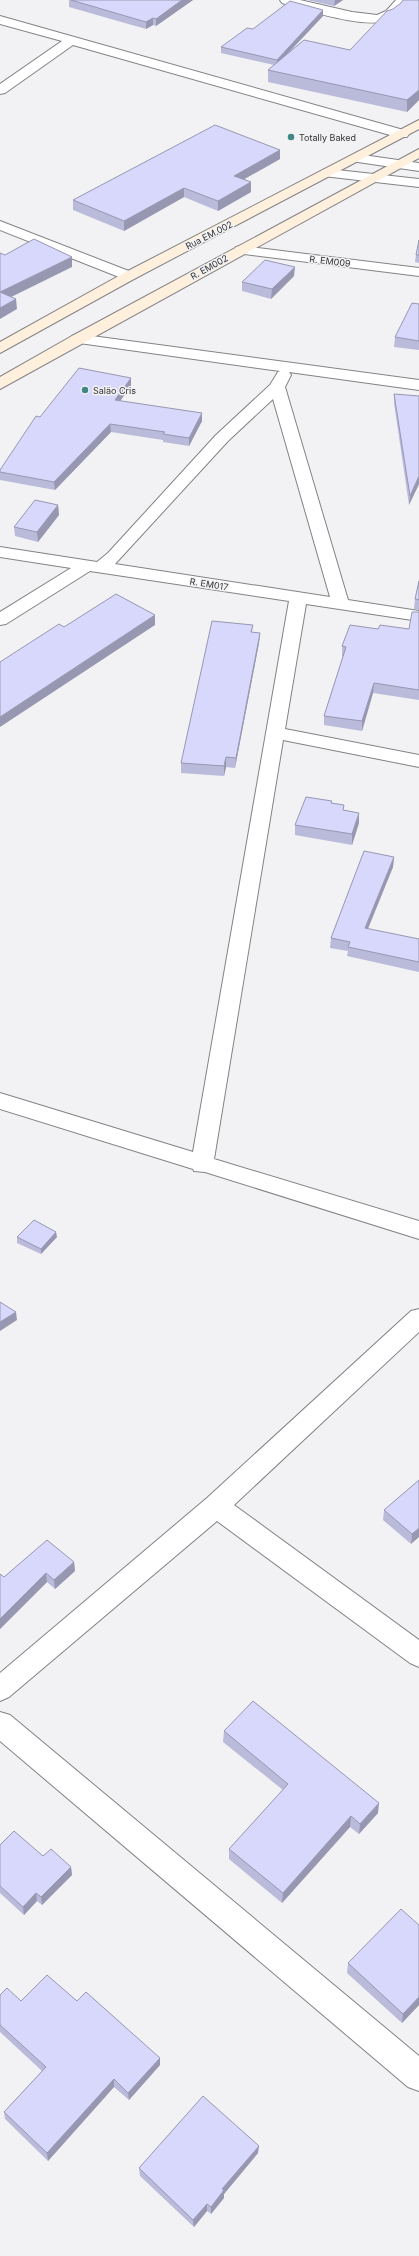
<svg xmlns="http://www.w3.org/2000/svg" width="419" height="2256" font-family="Inter,sans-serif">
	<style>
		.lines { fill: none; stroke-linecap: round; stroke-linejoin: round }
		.street-casing { stroke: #838386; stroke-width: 2 }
		.secondary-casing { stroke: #838386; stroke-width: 2 }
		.street { fill: #fff; fill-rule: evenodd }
		.secondary { fill: #fef0dc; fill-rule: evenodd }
		.wall { fill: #babada }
		.shaded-wall { fill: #9797b1 }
		.building { fill: #d8d8fd; stroke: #9797b1 }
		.poi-dot { fill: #408886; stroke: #f2f2f5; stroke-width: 1.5 }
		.labels { text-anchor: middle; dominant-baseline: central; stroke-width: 3; stroke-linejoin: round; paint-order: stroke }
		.far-poi-label { font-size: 9px; fill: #323233; stroke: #f2f2f5; text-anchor: start }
		.far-street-label { font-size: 9px; fill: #323233; stroke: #f2f2f5 }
	</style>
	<rect width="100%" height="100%" fill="#f2f2f5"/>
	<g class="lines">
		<defs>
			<path id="street" d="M 280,0 L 300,0 L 352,12 L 377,15 L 386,11 L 396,0 L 408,0 C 404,7 399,15 392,19 C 367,31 308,10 282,3 Z
				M 0,16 L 407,131 L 409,134 L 407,137 L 397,137 L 73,45 L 5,93 L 0,94 L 0,84 L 62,41 L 0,24 Z
				M 356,154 L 419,163 L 419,171 L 351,161 L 349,158 Z
				M 328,169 L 419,179 L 419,187 L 323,176 L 321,173 L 323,170 Z
				M 0,221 L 134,273 L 136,276 L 134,279 L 124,279 L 0,230 Z
				M 241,246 L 419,268 L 419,276 L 236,253 L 234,250 L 236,247 Z
				M 77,334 L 419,380 L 419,390 L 289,372 L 291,375 L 285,387 L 348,600 L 419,611 L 419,621 L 306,604 L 285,729 L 419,755 L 419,767 L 283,740 L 214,1159 L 419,1221 L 419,1239 L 205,1172 L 194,1171 L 193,1169 L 0,1109 L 0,1093 L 193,1152 L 289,601 L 90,571 L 6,624 L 0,625 L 0,612 L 71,568 L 0,557 L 0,547 L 97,562 L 108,553 L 216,435 L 270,385 L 278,372 L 280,371 L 72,342 L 69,339 L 72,336 ZM 273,399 L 330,597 L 115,564 L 228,441 Z
				M 419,1309 L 419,1332 L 234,1505 L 419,1640 L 419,1667 L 410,1663 L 217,1521 L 9,1697 L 0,1701 L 0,1673 L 207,1498 L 411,1311 Z
				M 0,1712 L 10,1715 L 419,2056 L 419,2091 L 408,2087 L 0,1741 Z"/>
			<path id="secondary" d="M 419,120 L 419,129 L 134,279 L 0,353 L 0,342 L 124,273 Z
				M 419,149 L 419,158 L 0,389 L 0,377 L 72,336 Z"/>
		</defs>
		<use href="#street" class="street-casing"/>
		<use href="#secondary" class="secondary-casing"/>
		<use href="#street" class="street"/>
		<use href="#secondary" class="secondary"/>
	</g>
	<path class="wall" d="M 69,0 L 193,0 L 156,26 L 153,25 L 146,29 L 69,7 Z
		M 307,0 L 343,0 L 334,6 Z
		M 419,0 L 419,100 L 407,112 L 268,82 L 268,70 L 274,65 L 221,53 L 221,47 L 253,29 L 323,16 L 290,51 L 350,50 L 393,9 Z
		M 280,150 L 280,159 L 244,179 L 251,182 L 251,192 L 218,211 L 184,197 L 124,231 L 73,210 L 73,200 Z
		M 419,240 L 419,263 L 415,262 L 416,255 Z
		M 294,276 L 271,299 L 242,291 L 242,282 Z
		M 419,304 L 419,350 L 394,347 L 395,337 Z
		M 131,378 L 131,386 L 120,401 L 202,421 L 189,446 L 163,442 L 163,440 L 111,432 L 55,490 L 0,480 L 0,470 L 40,417 Z
		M 394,394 L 419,396 L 419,484 L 409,505 L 394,403 Z
		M 58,505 L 59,515 L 38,542 L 15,536 L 14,527 Z
		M 419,581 L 419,610 L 414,609 L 415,599 Z
		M 419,612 L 419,700 L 373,693 L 362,731 L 324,725 L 324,716 L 343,656 L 342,656 L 342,646 L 378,629 L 409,629 Z
		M 253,625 L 252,632 L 260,633 L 259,643 L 235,768 L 226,767 L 224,776 L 181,773 L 181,763 Z
		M 332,803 L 344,810 L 359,823 L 352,845 L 295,835 L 295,825 Z
		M 394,857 L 393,867 L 368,929 L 419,939 L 419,972 L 347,956 L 348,951 L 330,948 L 331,938 Z
		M 17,1237 L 57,1237 L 41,1254 L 17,1243 Z
		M 419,1480 L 411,1544 L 383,1520 L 384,1510 Z
		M 74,1562 L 75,1571 L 55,1589 L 47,1582 L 0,1629 L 0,1574 L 4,1577 Z
		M 224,1731 L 378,1813 L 359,1834 L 350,1827 L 282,1903 L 229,1859 L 229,1849 L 283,1790 L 223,1742 Z
		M 0,1845 L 43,1856 L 71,1867 L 72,1875 L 42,1905 L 37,1901 L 24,1915 L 0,1893 Z
		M 419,1925 L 419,2005 L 402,2023 L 347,1973 L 348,1963 Z
		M 0,1995 L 21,2001 L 77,2001 L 160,2065 L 129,2100 L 114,2087 L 48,2161 L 5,2119 L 4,2112 L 42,2071 L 0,2032 Z
		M 258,2153 L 224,2194 L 224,2198 L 211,2214 L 207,2211 L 194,2227 L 140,2176 L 139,2168 Z"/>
	<path class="shaded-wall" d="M 182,0 L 193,0 L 156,26 L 156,19 Z
		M 335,0 L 343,0 L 334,6 Z
		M 323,10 L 323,16 L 276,66 L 277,60 Z
		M 153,18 L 153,25 L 146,29 L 146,22 Z
		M 419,90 L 419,100 L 407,112 L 407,100 Z
		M 280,150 L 280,159 L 234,185 L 234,176 Z
		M 251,182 L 251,192 L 218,211 L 218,201 Z
		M 184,188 L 184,197 L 124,231 L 124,221 Z
		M 72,257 L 72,267 L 1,302 L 0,292 Z
		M 295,267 L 294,276 L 271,299 L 272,289 Z
		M 16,299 L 17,309 L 0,319 L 0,308 Z
		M 131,378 L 131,386 L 115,408 L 115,400 Z
		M 202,413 L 202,421 L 189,446 L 189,438 Z
		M 110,424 L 111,432 L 55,490 L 54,482 Z
		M 419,476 L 419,484 L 409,505 L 410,496 Z
		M 58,505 L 59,515 L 38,542 L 37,532 Z
		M 155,615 L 155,625 L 0,727 L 0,717 Z
		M 260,633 L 259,643 L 235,768 L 236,758 Z
		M 374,683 L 373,693 L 362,731 L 362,721 Z
		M 226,757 L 226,767 L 224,776 L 224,766 Z
		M 359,813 L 359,823 L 352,845 L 352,834 Z
		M 394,857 L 393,867 L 364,938 L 365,928 Z
		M 56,1232 L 57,1237 L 41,1254 L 41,1249 Z
		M 16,1312 L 17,1320 L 0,1331 L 0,1322 Z
		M 419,1528 L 419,1537 L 411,1544 L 412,1534 Z
		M 74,1562 L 75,1571 L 55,1589 L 54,1580 Z
		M 46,1573 L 47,1582 L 0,1629 L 0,1619 Z
		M 379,1803 L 378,1813 L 359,1834 L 360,1824 Z
		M 351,1816 L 350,1827 L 282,1903 L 283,1893 Z
		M 71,1867 L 72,1875 L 42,1905 L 41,1897 Z
		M 36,1893 L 37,1901 L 24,1915 L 23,1907 Z
		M 419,1997 L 419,2005 L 402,2023 L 403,2014 Z
		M 160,2058 L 160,2065 L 129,2100 L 128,2093 Z
		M 114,2079 L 114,2087 L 48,2161 L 47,2153 Z
		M 259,2146 L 258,2153 L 224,2194 L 224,2198 L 211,2214 L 211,2207 L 222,2189 Z
		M 207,2204 L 207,2211 L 194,2227 L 193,2220 Z"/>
	<path class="building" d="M 71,0 L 182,0 L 156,19 L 153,18 L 146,22 Z
		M 403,0 L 419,0 L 419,90 L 407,100 L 268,70 L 304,40 L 350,50 L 387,11 L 393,9 L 401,3 Z
		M 290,1 L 323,10 L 277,60 L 221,47 L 247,28 L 253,29 Z
		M 215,125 L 280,150 L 234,176 L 251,182 L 218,201 L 184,188 L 124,221 L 73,200 Z
		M 34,239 L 72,257 L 0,292 L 0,253 L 5,255 Z
		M 419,240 L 419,255 L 416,255 Z
		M 265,260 L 295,267 L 272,289 L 242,282 Z
		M 0,292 L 16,299 L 0,308 Z
		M 412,303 L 419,304 L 419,341 L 395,337 Z
		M 79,368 L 131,378 L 115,400 L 202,413 L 189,438 L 163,434 L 165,432 L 110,424 L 54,482 L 0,472 L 0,470 L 36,416 L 40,417 Z
		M 394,394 L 419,396 L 419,476 L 410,496 Z
		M 35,500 L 58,505 L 37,532 L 14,527 Z
		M 419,581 L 419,600 L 415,599 Z
		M 116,594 L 155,615 L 0,717 L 0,662 L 59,624 L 64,627 Z
		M 412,612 L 419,612 L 419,690 L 374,683 L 362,721 L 324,716 L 346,647 L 342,646 L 350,625 L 378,629 L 380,625 L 409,629 Z
		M 212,621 L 253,625 L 251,632 L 260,633 L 236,758 L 226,757 L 224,766 L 181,763 Z
		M 306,797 L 332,801 L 331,803 L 344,805 L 343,810 L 359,813 L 352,834 L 295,825 Z
		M 364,851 L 394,857 L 365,928 L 419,939 L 419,962 L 348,947 L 350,942 L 331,938 Z
		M 34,1220 L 56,1232 L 41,1249 L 17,1237 Z
		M 0,1302 L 16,1312 L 0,1322 Z
		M 419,1480 L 419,1528 L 412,1534 L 384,1510 Z
		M 47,1540 L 74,1562 L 54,1580 L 46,1573 L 0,1619 L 0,1574 L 4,1577 Z
		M 253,1701 L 379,1803 L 360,1824 L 351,1816 L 283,1893 L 229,1849 L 288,1784 L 224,1731 Z
		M 14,1831 L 43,1856 L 51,1849 L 71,1867 L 41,1897 L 36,1893 L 23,1907 L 0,1886 L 0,1845 Z
		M 401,1909 L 419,1925 L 419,1997 L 403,2014 L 348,1963 Z
		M 47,1975 L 77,2001 L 86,1992 L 160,2058 L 128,2093 L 114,2079 L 47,2153 L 4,2112 L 46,2067 L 0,2025 L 0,1995 L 7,1988 L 21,2001 Z
		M 203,2096 L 259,2146 L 222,2189 L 224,2190 L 211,2207 L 207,2204 L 193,2220 L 139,2168 Z"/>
	<g class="poi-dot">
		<circle cx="291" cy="137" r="4"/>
		<circle cx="85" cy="390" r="4"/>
	</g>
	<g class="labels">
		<g class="far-poi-label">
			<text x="299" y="137">Totally Baked</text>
			<text x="93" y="390">Salão Cris</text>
		</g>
		<g class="far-street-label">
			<text transform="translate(209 235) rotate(-27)">Rua EM.002</text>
			<text transform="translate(330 261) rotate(7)">R. EM009</text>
			<text transform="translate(209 267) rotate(-29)">R. EM002</text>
			<text transform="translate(209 584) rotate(9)">R. EM017</text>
		</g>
	</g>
</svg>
